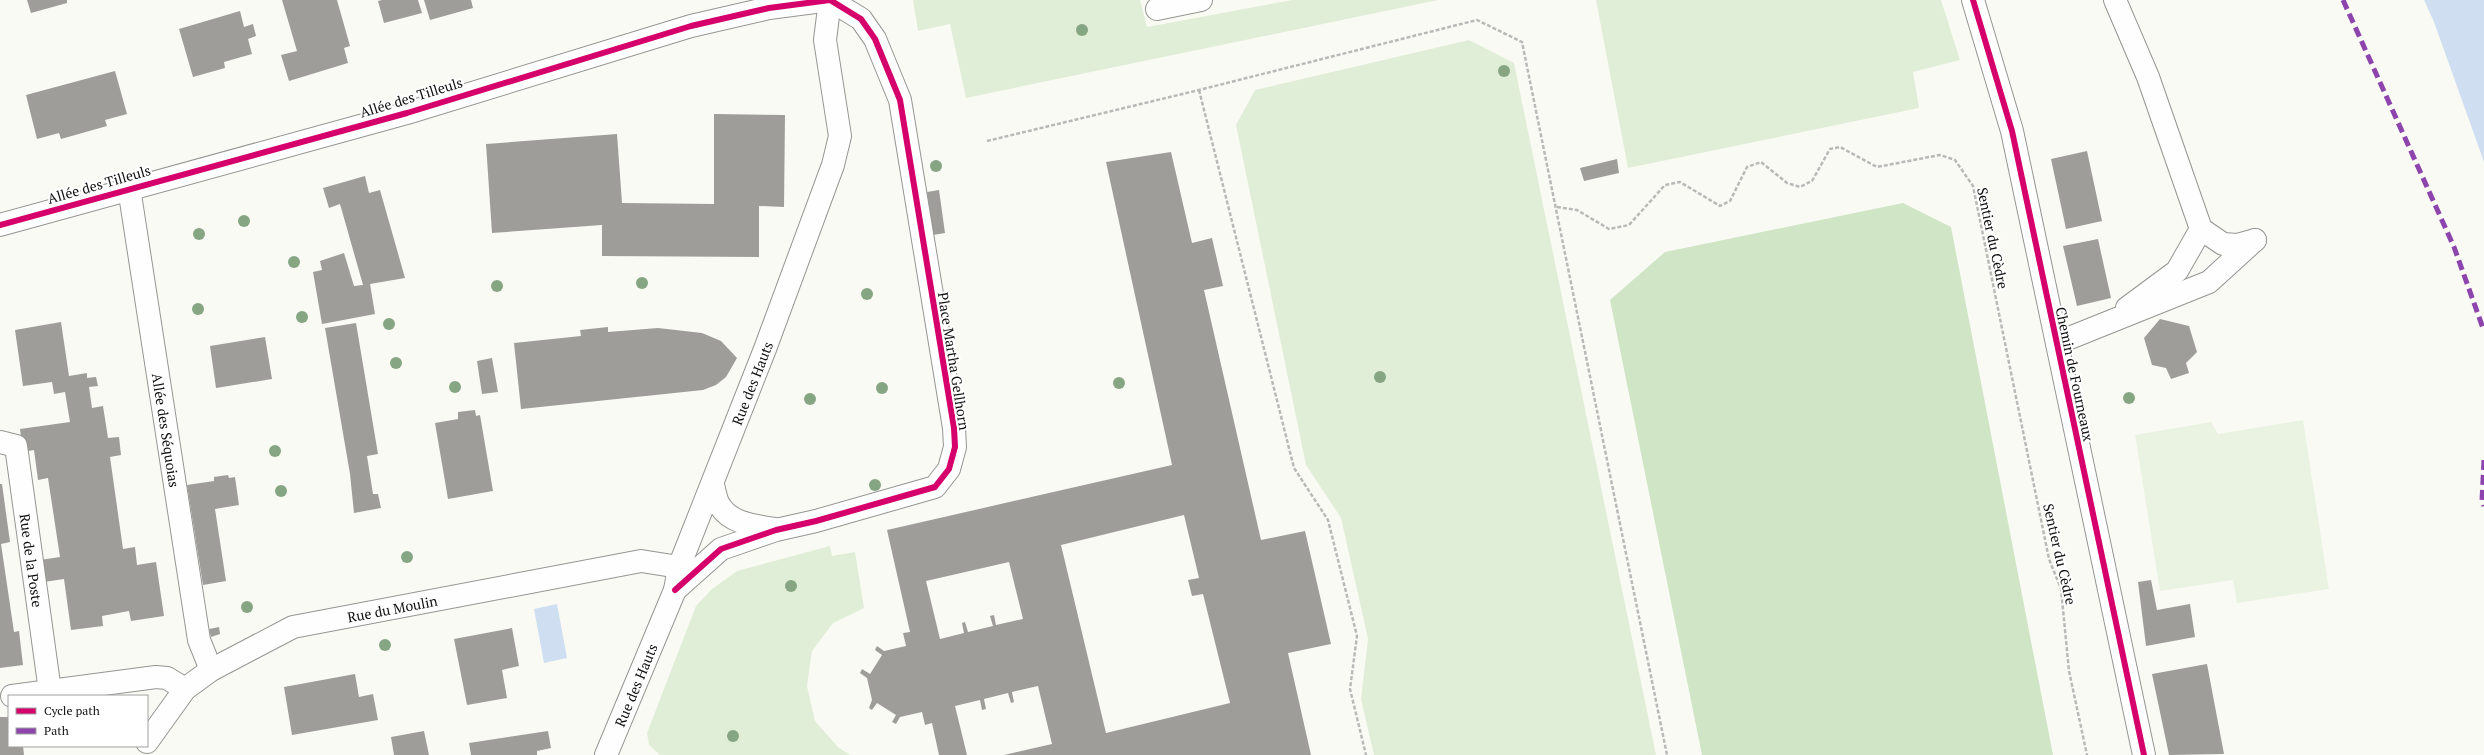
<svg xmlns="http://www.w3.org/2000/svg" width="2484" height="755" font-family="'PT Serif',serif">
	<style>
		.green { fill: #e1eed7 }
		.forest { fill: #d0e5c6 }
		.pitch { fill: #eaf3e1 }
		.water { fill: #cfdff1 }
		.building { fill: #9e9d9a; fill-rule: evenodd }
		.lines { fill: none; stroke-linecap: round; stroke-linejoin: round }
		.minor-casing { stroke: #959593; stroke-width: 24 }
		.path { stroke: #b9b9b8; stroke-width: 2.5; stroke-dasharray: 4 2; stroke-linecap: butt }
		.minor { stroke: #fefefe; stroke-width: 22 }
		.quiet { stroke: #8e44ad; stroke-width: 5; stroke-dasharray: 10 5; stroke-linecap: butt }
		.cycleway-casing { stroke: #fff; stroke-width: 8 }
		.cycleway { stroke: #d6006c; stroke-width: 6 }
		.tree { fill: #86a583 }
		.labels { text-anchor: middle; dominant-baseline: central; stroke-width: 4; stroke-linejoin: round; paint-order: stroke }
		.street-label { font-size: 14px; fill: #0f0f0f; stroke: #fff }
	</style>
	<rect width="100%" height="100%" fill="#fafaf5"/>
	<path class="green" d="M 913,0 L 1140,0 L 1147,27 L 1292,0 L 1438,0 L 966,98 L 950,24 L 918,31 Z
		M 1596,0 L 1941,0 L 1960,60 L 1913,72 L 1919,108 L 1628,168 Z
		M 1469,40 L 1514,63 L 1656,755 L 1374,755 L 1361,699 L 1368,639 L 1341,518 L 1306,465 L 1236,125 L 1255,90 Z
		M 830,546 L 832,556 L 855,552 L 864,608 L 833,623 L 812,651 L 807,686 L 815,721 L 838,747 L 850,755 L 660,755 L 649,745 L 647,733 L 696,606 L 712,589 L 737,571 Z"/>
	<path class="forest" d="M 1903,203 L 1951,227 L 2053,755 L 1702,755 L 1610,300 L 1665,252 Z"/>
	<path class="pitch" d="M 2303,420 L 2329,589 L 2237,603 L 2233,580 L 2160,591 L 2135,435 L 2211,422 L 2218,434 Z"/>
	<path class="water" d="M 2424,0 L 2484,0 L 2484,162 L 2434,22 Z
		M 557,604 L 567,658 L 544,663 L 534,609 Z"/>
	<path class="building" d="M 27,0 L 67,0 L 67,3 L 31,13 Z
		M 282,0 L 337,0 L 350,46 L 344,48 L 348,63 L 289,81 L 281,55 L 297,51 Z
		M 382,0 L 418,0 L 422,13 L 384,23 L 378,1 Z
		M 424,0 L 471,0 L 473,8 L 430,20 Z
		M 240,11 L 244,27 L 253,24 L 256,36 L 248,39 L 252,54 L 224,62 L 225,68 L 193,77 L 179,29 Z
		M 115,71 L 127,114 L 105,120 L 107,126 L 61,139 L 59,133 L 37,139 L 26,95 Z
		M 714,114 L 785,115 L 784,207 L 759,206 L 759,257 L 602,256 L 602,225 L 492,233 L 486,144 L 617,134 L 622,203 L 714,204 Z
		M 2087,151 L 2102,221 L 2066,229 L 2051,159 Z
		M 1171,152 L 1192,243 L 1212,238 L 1223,286 L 1204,290 L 1261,540 L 1305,531 L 1331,644 L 1288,653 L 1311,755 L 1004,755 L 1052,744 L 1038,686 L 1012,692 L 1014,702 L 1011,703 L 1008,693 L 984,699 L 986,709 L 982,710 L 980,700 L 955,706 L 967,755 L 939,755 L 932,723 L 925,725 L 922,712 L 900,717 L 896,724 L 892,722 L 896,715 L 877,703 L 872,710 L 869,708 L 872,700 L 867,678 L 860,673 L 862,669 L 870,674 L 882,655 L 875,650 L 877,646 L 884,651 L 906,646 L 903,633 L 910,632 L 887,530 L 1172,465 L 1106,162 ZM 1184,515 L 1199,578 L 1188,580 L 1192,596 L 1203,594 L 1230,703 L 1106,733 L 1061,545 ZM 1009,562 L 1023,619 L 996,625 L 994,615 L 990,616 L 993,626 L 968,632 L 965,622 L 962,623 L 964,633 L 940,639 L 926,581 Z
		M 1617,159 L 1619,173 L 1584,181 L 1580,168 Z
		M 365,176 L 369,193 L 380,190 L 405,278 L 370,284 L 375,314 L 322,324 L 313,272 L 322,270 L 320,261 L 344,253 L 354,286 L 363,285 L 340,204 L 329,208 L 323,188 Z
		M 939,190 L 945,233 L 933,235 L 927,192 Z
		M 2098,239 L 2111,298 L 2077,306 L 2063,246 Z
		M 2160,319 L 2189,326 L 2197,352 L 2186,363 L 2189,373 L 2171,379 L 2166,368 L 2152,365 L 2144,338 Z
		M 61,322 L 69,376 L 87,373 L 87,378 L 96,377 L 98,386 L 89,387 L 92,408 L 103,406 L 108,438 L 119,437 L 121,455 L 110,457 L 123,549 L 135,547 L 137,565 L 156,562 L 164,616 L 131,621 L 129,611 L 102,616 L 103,626 L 71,630 L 64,579 L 44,582 L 40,560 L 60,557 L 48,478 L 38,480 L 34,450 L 23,452 L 20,429 L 70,422 L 65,392 L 54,394 L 52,382 L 23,386 L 15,330 Z
		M 356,323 L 378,454 L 367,456 L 373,494 L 378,494 L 381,508 L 354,513 L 350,474 L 325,328 Z
		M 608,327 L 608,332 L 658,328 L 702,333 L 721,341 L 737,358 L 726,377 L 716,385 L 703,390 L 521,409 L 514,343 L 581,336 L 580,330 Z
		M 265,337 L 272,379 L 216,388 L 210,346 Z
		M 492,358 L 498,392 L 482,394 L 477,361 Z
		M 475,410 L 476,416 L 480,415 L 493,491 L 448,499 L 435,423 L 458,419 L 458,412 Z
		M 228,475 L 229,478 L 235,477 L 239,505 L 215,509 L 226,581 L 203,585 L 187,485 L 214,481 L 214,477 Z
		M 0,484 L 2,484 L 10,542 L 1,544 L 14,632 L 19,631 L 23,665 L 0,668 Z
		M 2151,580 L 2157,610 L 2190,604 L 2195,637 L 2146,646 L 2138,582 Z
		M 219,627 L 220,634 L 211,637 L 209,629 Z
		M 512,628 L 519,666 L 502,670 L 507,698 L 467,705 L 454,639 Z
		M 2207,664 L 2224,754 L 2169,755 L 2152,674 Z
		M 355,674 L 359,697 L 373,694 L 378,720 L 292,735 L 284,687 Z
		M 0,717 L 9,717 L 9,746 L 23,746 L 24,755 L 0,755 Z
		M 424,731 L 429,755 L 394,755 L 391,737 Z
		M 548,731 L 551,748 L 537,751 L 537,755 L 471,755 L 469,743 Z"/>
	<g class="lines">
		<defs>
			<g id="minor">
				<path d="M 1973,0 L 2012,131 L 2144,755"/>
				<path d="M 2115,0 L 2148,77 L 2201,229 L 2223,244 L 2237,245 L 2255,240"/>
				<path d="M 1157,9 L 1201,0"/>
				<path id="s1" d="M 129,188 L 199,640 L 211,670"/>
				<path d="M 0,225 L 407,113 L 691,26 L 769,8 L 830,0"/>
				<path d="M 2127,308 L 2177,271 L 2201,229"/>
				<path d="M 2057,343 L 2209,282 L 2255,240"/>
				<path id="s2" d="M 0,442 L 16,446 L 50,691"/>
				<path d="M 713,485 C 715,492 716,501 720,506 C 731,524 757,526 775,529"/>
				<path d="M 675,590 L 721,549 L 776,530 L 816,521 L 935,487 L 949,469 L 955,447 L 954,428 L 900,100 L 875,39 L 861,19 L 830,0"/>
				<path d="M 12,696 L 156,677 L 167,678 L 185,689"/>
				<path id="s3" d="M 147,742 L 185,689 L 211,670 L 293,627 L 641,561 L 679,567"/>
				<path id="s4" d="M 606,755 L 675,590 L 679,567 L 765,349 L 833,165 L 840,136 L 825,40 L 830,0"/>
			</g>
		</defs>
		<use href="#minor" class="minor-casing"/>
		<path class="path" d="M 1199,90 L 1294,468 L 1328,520 L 1357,636 L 1350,689 L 1366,755
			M 987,141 L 1199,90 L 1477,20 L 1522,42 L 1667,755
			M 1557,207 L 1577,210 L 1609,229 L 1629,225 L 1665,185 L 1680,182 L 1720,206 L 1730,201 L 1747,167 L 1761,162 L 1787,183 L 1800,187 L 1812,181 L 1830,149 L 1840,147 L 1877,167 L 1940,155 L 1955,160 L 1973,186 L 2049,559 L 2061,589 L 2069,671 L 2087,755"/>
		<use href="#minor" class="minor"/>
		<path class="quiet" d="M 2343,0 L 2454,247 L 2484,331
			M 2484,460 L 2482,501 L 2484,506"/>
		<defs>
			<path id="cycleway" d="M 1973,0 L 2012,131 L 2144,755
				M 0,225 L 407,113 L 691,26 L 769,8 L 830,0
				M 675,590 L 721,549 L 776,530 L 816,521 L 935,487 L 949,469 L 955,447 L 954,428 L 900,100 L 875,39 L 861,19 L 830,0"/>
		</defs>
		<use href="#cycleway" class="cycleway-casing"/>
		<use href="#cycleway" class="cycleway"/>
	</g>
	<g class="tree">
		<circle cx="1082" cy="30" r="6"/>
		<circle cx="1504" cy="71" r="6"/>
		<circle cx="936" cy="166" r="6"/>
		<circle cx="244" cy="221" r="6"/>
		<circle cx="199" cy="234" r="6"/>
		<circle cx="294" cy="262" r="6"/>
		<circle cx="642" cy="283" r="6"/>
		<circle cx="497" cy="286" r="6"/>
		<circle cx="867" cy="294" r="6"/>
		<circle cx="198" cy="309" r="6"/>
		<circle cx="302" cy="317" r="6"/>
		<circle cx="389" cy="324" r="6"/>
		<circle cx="396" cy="363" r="6"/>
		<circle cx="1380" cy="377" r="6"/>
		<circle cx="1119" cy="383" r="6"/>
		<circle cx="455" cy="387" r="6"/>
		<circle cx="882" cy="388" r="6"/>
		<circle cx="2129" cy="398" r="6"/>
		<circle cx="810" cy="399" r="6"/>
		<circle cx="275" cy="451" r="6"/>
		<circle cx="875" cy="485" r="6"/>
		<circle cx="281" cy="491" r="6"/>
		<circle cx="407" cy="557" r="6"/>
		<circle cx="791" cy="586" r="6"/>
		<circle cx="247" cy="607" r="6"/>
		<circle cx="385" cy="645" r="6"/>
		<circle cx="733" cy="736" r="6"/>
	</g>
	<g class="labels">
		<g class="street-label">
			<text transform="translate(411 97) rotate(-17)">Allée des Tilleuls</text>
			<text transform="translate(99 184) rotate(-16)">Allée des Tilleuls</text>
			<text transform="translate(1993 238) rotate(78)">Sentier du Cèdre</text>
			<text transform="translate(954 361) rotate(81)">Place Martha Gellhorn</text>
			<text transform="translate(2075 374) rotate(78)">Chemin de Fourneaux</text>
			<text stroke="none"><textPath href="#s4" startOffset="400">Rue des Hauts</textPath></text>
			<text stroke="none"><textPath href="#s1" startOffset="245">Allée des Séquoias</textPath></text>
			<text transform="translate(2060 554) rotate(77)">Sentier du Cèdre</text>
			<text stroke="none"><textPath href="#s2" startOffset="132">Rue de la Poste</textPath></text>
			<text stroke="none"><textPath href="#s3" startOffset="291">Rue du Moulin</textPath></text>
			<text stroke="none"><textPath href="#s4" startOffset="76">Rue des Hauts</textPath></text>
		</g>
	</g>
	<rect x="8" y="695" width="140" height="52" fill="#ffffff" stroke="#9f9f9f"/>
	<rect x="16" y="708" width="20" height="6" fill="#d6006c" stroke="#9f9f9f"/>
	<text x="44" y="715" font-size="12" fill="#0f0f0f">Cycle path</text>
	<rect x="16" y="728" width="20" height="6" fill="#8e44ad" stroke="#9f9f9f"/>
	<text x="44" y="735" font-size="12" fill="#0f0f0f">Path</text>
</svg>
